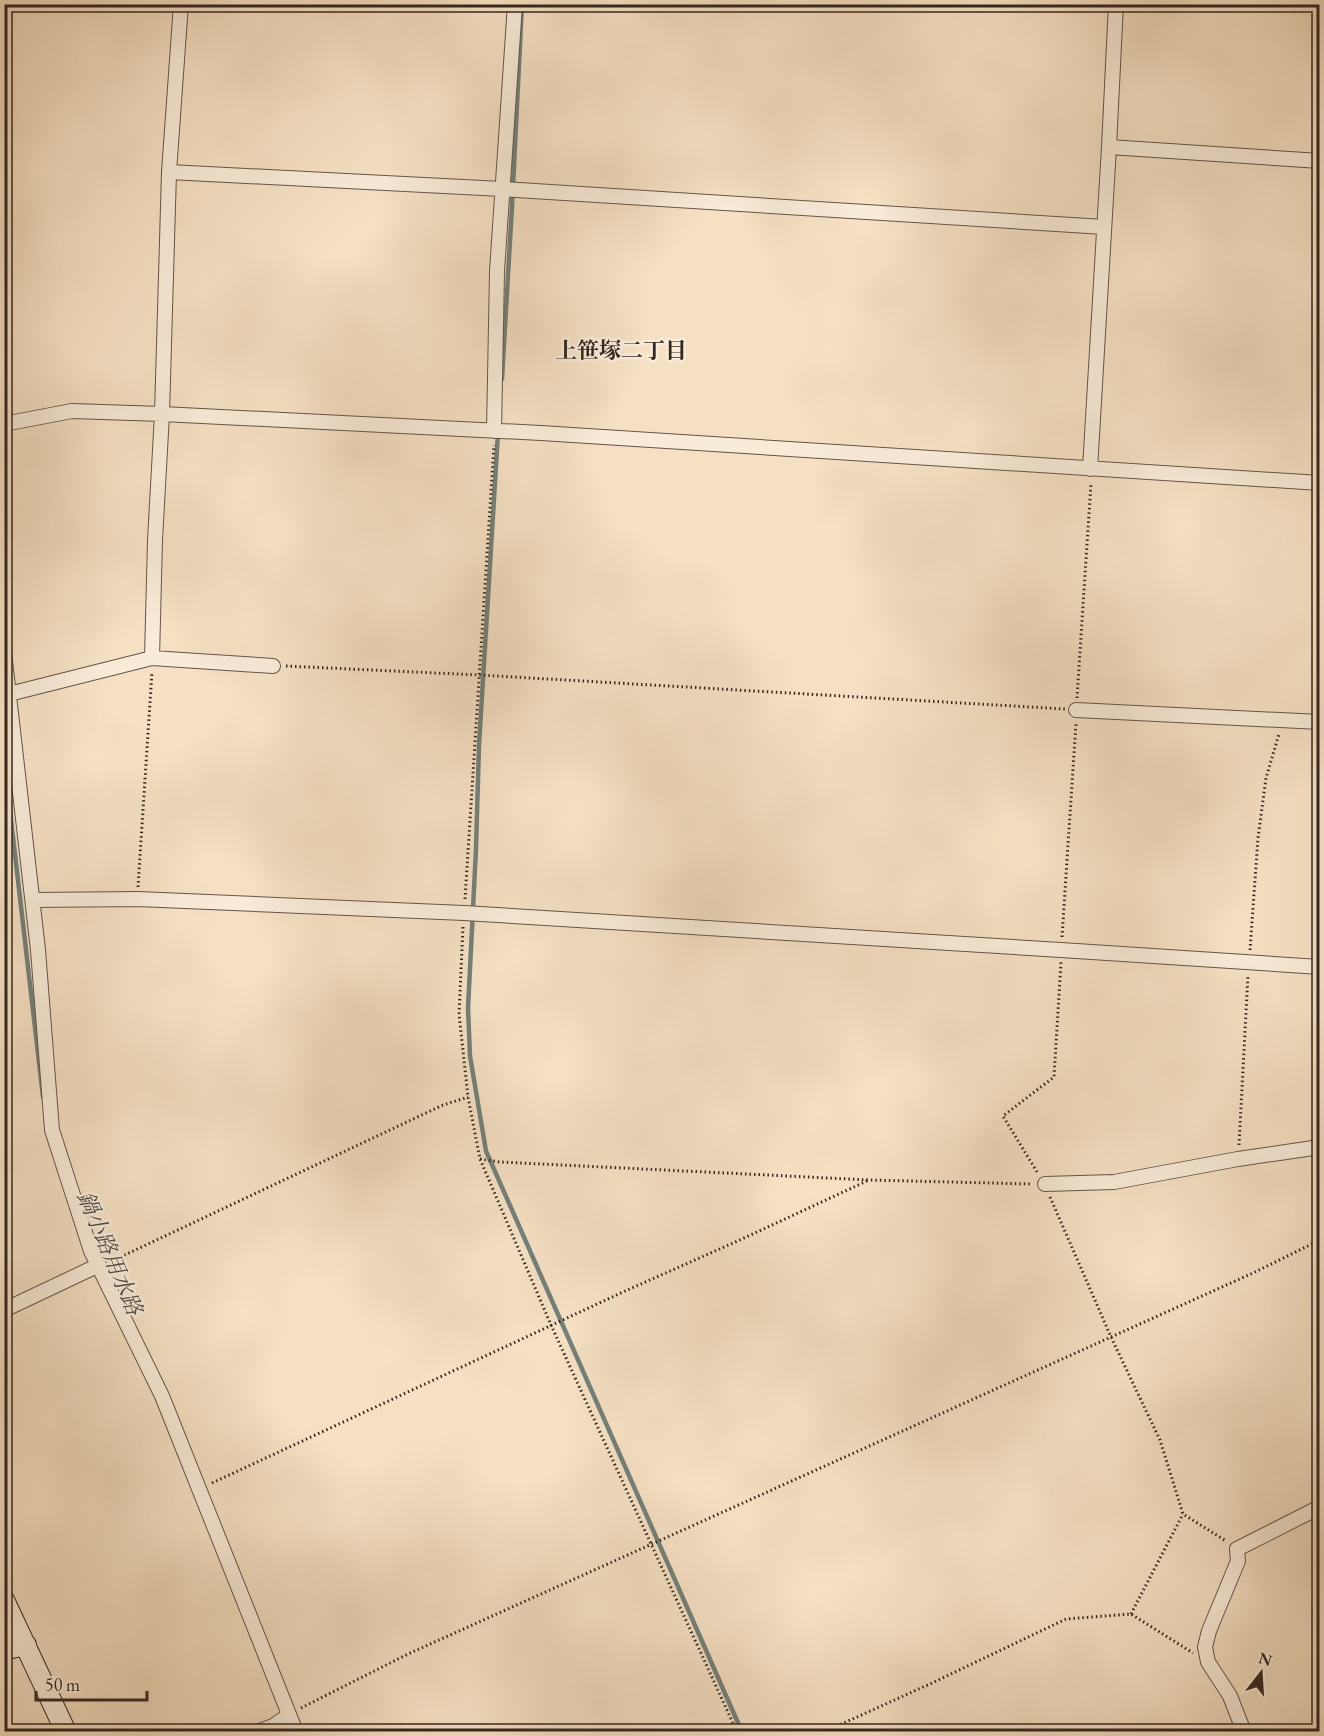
<svg xmlns="http://www.w3.org/2000/svg" width="1324" height="1736" font-family="'EB Garamond','Noto Serif JP',serif">
	<style>
		.lines { fill: none; stroke-linecap: round; stroke-linejoin: round }
		.stream { stroke: #73807b; stroke-width: 4.5 }
		.street-casing { stroke: #645549; stroke-width: 16 }
		.secondary-casing { stroke: #342720; stroke-width: 22 }
		.path { stroke: #342720; stroke-width: 3; stroke-dasharray: 1.5 3; stroke-linecap: butt }
		.street { stroke: #f8ebd8; stroke-width: 14 }
		.secondary { stroke: #f8ebd8; stroke-width: 20 }
		.labels { text-anchor: middle; dominant-baseline: central; stroke-width: 5; stroke-linejoin: round; paint-order: stroke }
		.neighbourhood-label { font-size: 22px; font-weight: bold; fill: #342720; stroke: #f8ebd8 }
		.water-label { font-size: 22px; font-style: italic; fill: #4e4c46; stroke: #f8ebd8 }
	</style>
	<rect width="100%" height="100%" fill="#f5e0c3"/>
	<filter id="stains"><feTurbulence type="fractalNoise" baseFrequency=".00333" numOctaves="4"/><feColorMatrix values="0 0 0 0 .2 0 0 0 0 .09 0 0 0 0 .02 0 0 0 .5 -.17"/></filter>
	<radialGradient id="worn" r=".72"><stop offset=".6" stop-color="#630" stop-opacity="0"/><stop offset="1" stop-color="#630" stop-opacity=".3"/></radialGradient>
	<g class="lines">
		<path class="stream" d="M 502,379 L 512,206 L 522,4
			M 498,433 L 479,745 L 476,849 L 468,1008 L 470,1056 L 486,1151 L 742,1732
			M 4,759 L 43,1097"/>
		<defs>
			<path id="street" d="M 1109,147 L 1320,161
				M 169,172 L 502,189 L 1104,227
				M 4,424 L 72,411 L 162,414 L 541,433 L 1320,483
				M 494,431 L 497,271 L 515,4
				M 1090,469 L 1109,147 L 1116,4
				M 4,652 L 38,950 L 52,1130 L 91,1251 L 162,1396 L 296,1732
				M 152,658 L 155,540 L 162,414 L 169,172 L 181,4
				M 4,693 L 9,694 L 152,658 L 273,666
				M 1076,710 L 1320,722
				M 33,900 L 138,899 L 464,913 L 1061,950 L 1320,967
				M 1045,1184 L 1114,1182 L 1238,1159 L 1320,1147
				M 4,1310 L 99,1265
				M 257,1732 L 273,1726 L 289,1715
				M 1244,1732 L 1230,1696 L 1208,1662 L 1205,1647 L 1209,1631 L 1238,1561 L 1237,1549 L 1320,1507"/>
			<path id="secondary" d="M 4,1600 L 66,1732
				M 4,1651 L 7,1649 L 26,1645"/>
		</defs>
		<use href="#street" class="street-casing"/>
		<use href="#secondary" class="secondary-casing"/>
		<path class="path" d="M 286,666 L 479,675 L 1065,709
			M 1077,698 L 1091,483
			M 138,887 L 152,672
			M 465,899 L 494,445
			M 463,927 L 459,1014 L 468,1097 L 480,1159 L 551,1325 L 737,1732
			M 1062,937 L 1076,723
			M 1250,950 L 1258,838 L 1266,778 L 1279,734
			M 1239,1145 L 1248,975
			M 480,1159 L 500,1162 L 869,1180 L 1031,1184
			M 1037,1172 L 1003,1116 L 1054,1077 L 1061,962
			M 1050,1197 L 1111,1337 L 1160,1440 L 1183,1514 L 1226,1541
			M 112,1261 L 443,1105 L 468,1097
			M 212,1483 L 623,1292 L 742,1239 L 869,1180
			M 1131,1614 L 1183,1514
			M 301,1708 L 408,1654 L 1253,1273 L 1320,1240
			M 824,1732 L 932,1683 L 1066,1619 L 1131,1614 L 1193,1653"/>
		<use href="#street" class="street"/>
		<use href="#secondary" class="secondary"/>
	</g>
	<g class="labels">
		<g class="neighbourhood-label">
			<text x="621" y="350">上笹塚二丁目</text>
		</g>
		<g class="water-label">
			<text transform="translate(110 1253) rotate(67)">鍋小路用水路</text>
		</g>
	</g>
	<rect width="1324" height="1736" fill="none" stroke="#f5e0c3" stroke-width="24"/>
	<rect x="6" y="6" width="1312" height="1724" fill="none" stroke="#342720" stroke-width="3"/>
	<rect x="12" y="12" width="1300" height="1712" fill="none" stroke="#342720" stroke-width="1.5"/>
	<g transform="translate(1261 1673) rotate(17)" stroke="#f8ebd8" stroke-width="4.5" paint-order="stroke">
	<path d="M0-4.5L10 22L0 15L-10 22Z" fill="#342720"/>
	<text y="-9" font-size="16" font-weight="bold" text-anchor="middle" fill="#342720">N</text>
	</g>
	<path d="M36 1691v9h111v-9" fill="none" stroke="#342720" stroke-width="3"/>
	<text x="45" y="1691" font-size="18" fill="#342720" stroke="#f8ebd8" stroke-width="4.5" paint-order="stroke">50 m</text>
	<rect width="100%" height="100%" filter="url(#stains)"/>
	<rect width="100%" height="100%" fill="url(#worn)"/>
</svg>
